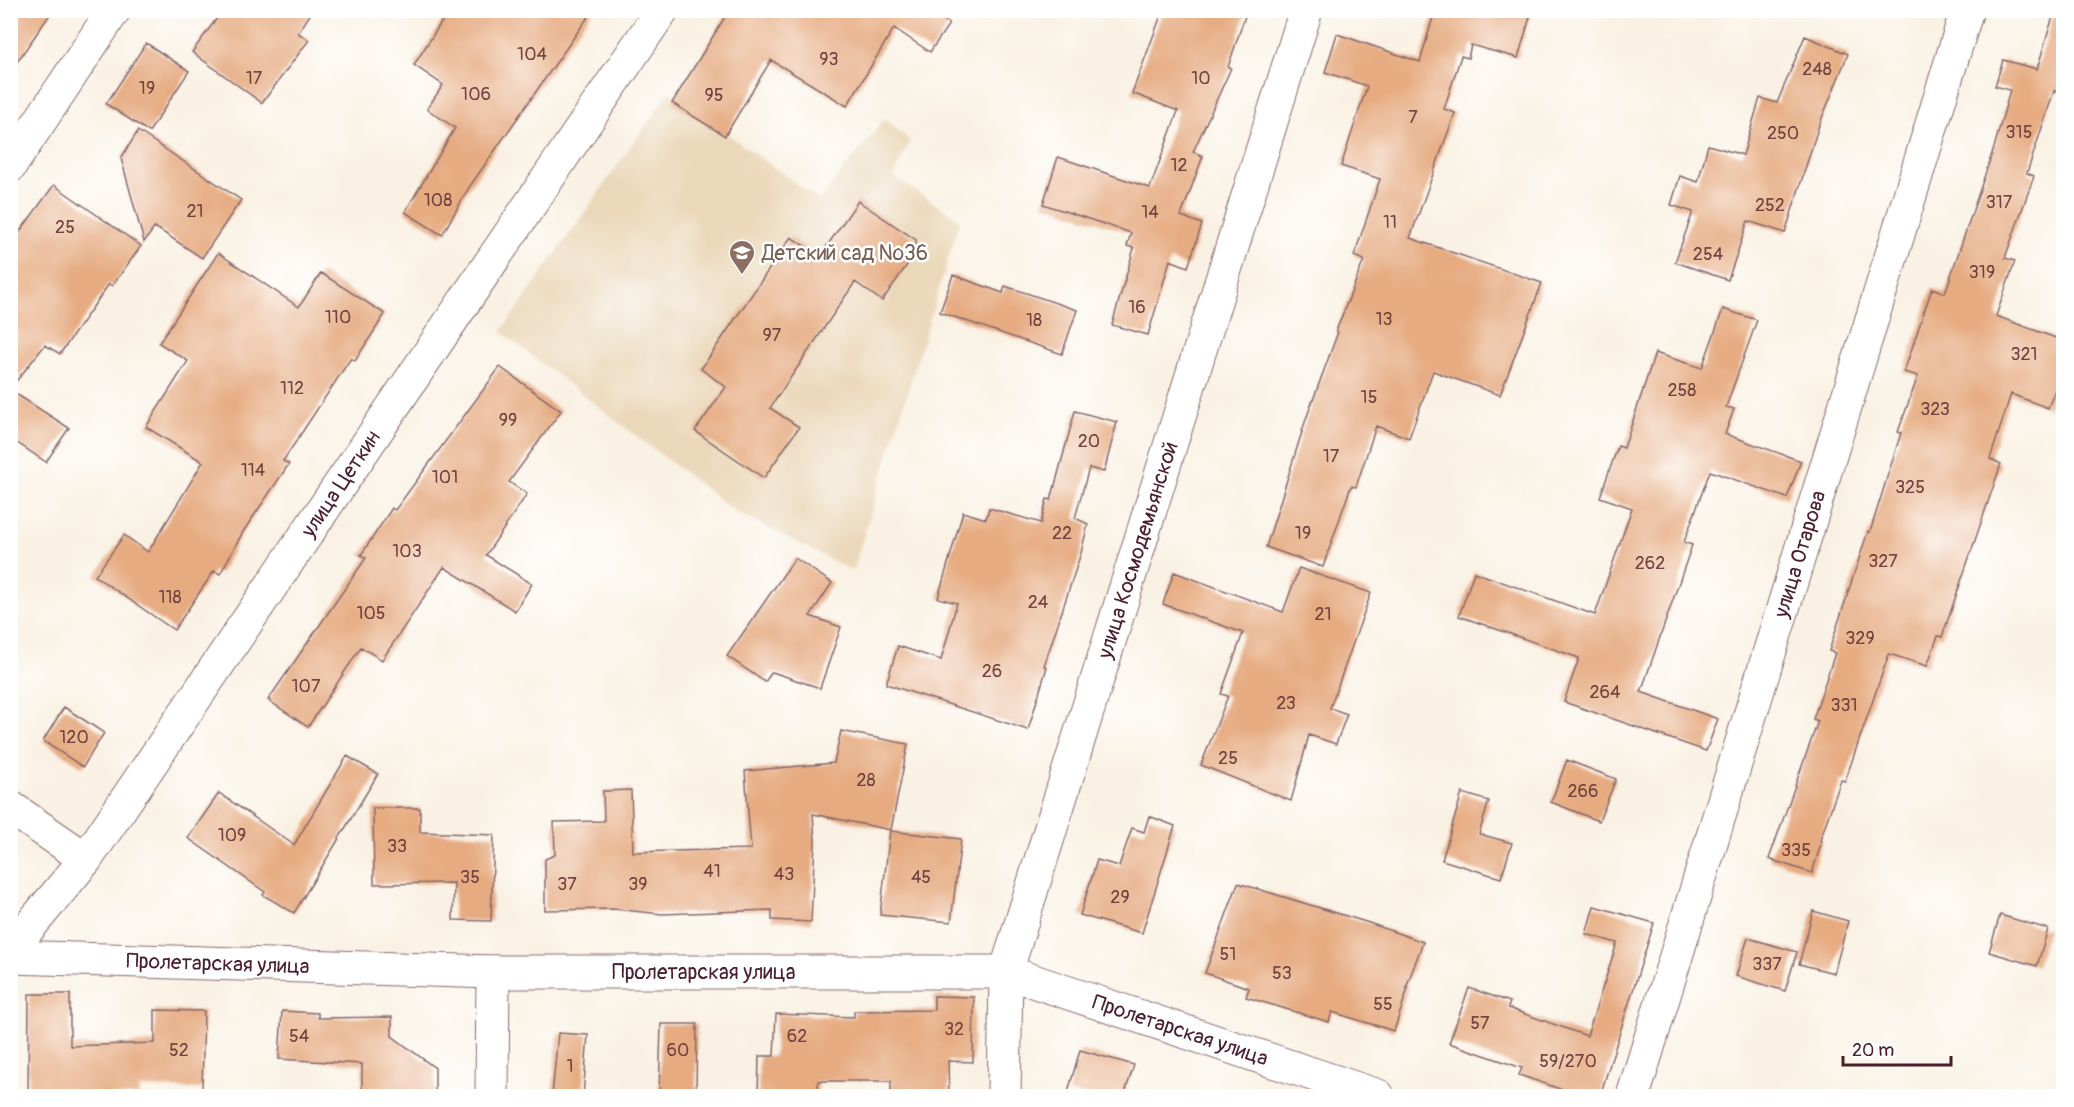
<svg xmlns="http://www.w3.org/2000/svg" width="2074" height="1107" font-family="Pangolin,sans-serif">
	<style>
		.built { fill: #ebd8ba }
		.building { fill: #e6ab81 }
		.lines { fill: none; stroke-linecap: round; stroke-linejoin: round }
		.minor-casing { stroke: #87686b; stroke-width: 35 }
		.minor { stroke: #fff; stroke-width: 33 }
		.labels { text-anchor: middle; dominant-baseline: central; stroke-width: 5; stroke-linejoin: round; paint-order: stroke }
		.number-label { font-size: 18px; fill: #714240 }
		.education-label { font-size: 21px; fill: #785e54; stroke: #fff; text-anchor: start }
		.street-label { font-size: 21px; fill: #4a1f2b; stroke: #fff }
	</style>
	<rect width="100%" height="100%" fill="#fff"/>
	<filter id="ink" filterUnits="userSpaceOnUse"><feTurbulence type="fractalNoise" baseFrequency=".0167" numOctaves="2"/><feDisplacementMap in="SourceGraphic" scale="12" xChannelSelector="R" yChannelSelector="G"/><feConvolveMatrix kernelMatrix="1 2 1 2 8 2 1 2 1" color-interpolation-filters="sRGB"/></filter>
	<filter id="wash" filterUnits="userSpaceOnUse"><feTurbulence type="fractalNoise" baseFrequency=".008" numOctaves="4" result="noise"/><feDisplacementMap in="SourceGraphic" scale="24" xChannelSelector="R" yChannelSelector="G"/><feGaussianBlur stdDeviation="1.35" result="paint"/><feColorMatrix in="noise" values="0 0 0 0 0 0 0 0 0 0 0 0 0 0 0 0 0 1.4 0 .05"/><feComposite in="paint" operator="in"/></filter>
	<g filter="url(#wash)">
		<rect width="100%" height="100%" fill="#f9f1e3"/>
		<path class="built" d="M 669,92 L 819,200 L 885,119 L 910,141 L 893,176 L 960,220 L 853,571 L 733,510 L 501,332 Z"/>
		<g id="blocks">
			<path class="building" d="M 10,10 L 53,10 L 10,72 Z
				M 223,10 L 313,10 L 298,33 L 309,40 L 262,103 L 192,52 Z
				M 449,10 L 593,10 L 470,186 L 442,235 L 405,212 L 455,128 L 427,109 L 443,85 L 414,65 Z
				M 729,10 L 930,10 L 949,24 L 930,52 L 894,28 L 847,106 L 771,60 L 725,136 L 672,103 Z
				M 1163,10 L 1247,10 L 1228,67 L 1231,68 L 1193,152 L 1203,156 L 1181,216 L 1202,224 L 1188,267 L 1170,260 L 1148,335 L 1112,325 L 1134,248 L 1127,246 L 1131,233 L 1043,204 L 1058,157 L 1150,188 L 1178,111 L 1132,93 Z
				M 1435,10 L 1532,10 L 1518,58 L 1471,45 L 1468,58 L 1461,56 L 1444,109 L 1455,113 L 1410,238 L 1542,283 L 1500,395 L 1433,371 L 1409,438 L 1376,426 L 1356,487 L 1351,486 L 1323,567 L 1266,547 L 1306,419 L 1338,332 L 1336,331 L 1364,260 L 1354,256 L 1380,179 L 1341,166 L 1367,86 L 1325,72 L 1337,34 L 1420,62 Z
				M 2055,10 L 2064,10 L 2064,94 L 2054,91 L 2027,173 L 2034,176 L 2005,258 L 2015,261 L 1996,316 L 2064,341 L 2064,367 L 2048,408 L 2011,394 L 1990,459 L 2001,464 L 1942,637 L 1938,636 L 1927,666 L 1889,654 L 1845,781 L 1841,780 L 1820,840 L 1822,841 L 1812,873 L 1769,859 L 1818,721 L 1813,719 L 1835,653 L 1829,651 L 1868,531 L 1870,532 L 1901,433 L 1898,432 L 1918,376 L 1904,372 L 1932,288 L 1945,293 L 1994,148 L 2010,90 L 1995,86 L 2003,60 L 2037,69 Z
				M 1805,36 L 1848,54 L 1818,128 L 1785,233 L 1748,221 L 1728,280 L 1675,262 L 1693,212 L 1671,205 L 1680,176 L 1698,182 L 1708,145 L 1743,155 L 1760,98 L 1777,103 Z
				M 146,43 L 189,71 L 149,132 L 106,104 Z
				M 138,131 L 241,200 L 202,258 L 155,227 L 144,242 L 121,158 Z
				M 54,185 L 141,246 L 112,286 L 109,284 L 60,354 L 45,345 L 10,389 L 10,245 Z
				M 858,201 L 916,240 L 916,252 L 882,301 L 855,282 L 770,408 L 799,427 L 764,478 L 695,431 L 726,387 L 701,369 L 791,237 L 820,256 Z
				M 218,253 L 299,307 L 321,273 L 385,314 L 355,361 L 351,358 L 283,461 L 289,464 L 243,532 L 220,574 L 214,571 L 174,630 L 95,576 L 124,535 L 148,552 L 203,462 L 146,427 L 188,361 L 159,343 Z
				M 953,275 L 1003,293 L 1005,286 L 1077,310 L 1062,354 L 940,312 Z
				M 1723,309 L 1757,320 L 1726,407 L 1734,409 L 1725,434 L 1801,461 L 1787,498 L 1710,471 L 1684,542 L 1692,545 L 1641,692 L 1718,719 L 1706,751 L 1564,702 L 1579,658 L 1459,616 L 1474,572 L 1595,615 L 1632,508 L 1600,497 L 1618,446 L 1624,448 L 1655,353 L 1702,368 Z
				M 500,367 L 561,411 L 509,482 L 527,494 L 486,555 L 532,584 L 515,611 L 444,567 L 382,660 L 361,647 L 308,727 L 268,700 L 366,558 L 361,555 L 392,508 L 395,510 Z
				M 10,390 L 69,428 L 46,462 L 10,438 Z
				M 1075,411 L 1117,422 L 1104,472 L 1089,468 L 1075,518 L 1088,524 L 1081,553 L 1044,666 L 1047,667 L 1028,730 L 886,684 L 898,646 L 941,660 L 957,603 L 938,598 L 963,512 L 986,519 L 989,508 L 1041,523 L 1047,499 L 1051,500 Z
				M 795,558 L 832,583 L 810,616 L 841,627 L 820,688 L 772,672 L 765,682 L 727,656 Z
				M 1299,568 L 1371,593 L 1330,708 L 1347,714 L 1336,744 L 1309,735 L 1291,801 L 1201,765 L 1228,696 L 1221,694 L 1243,633 L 1163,604 L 1174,572 L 1283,612 Z
				M 64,707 L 104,733 L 83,767 L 43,741 Z
				M 841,731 L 908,744 L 891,830 L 813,814 L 815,840 L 811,922 L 772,920 L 772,910 L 662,914 L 614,909 L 545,910 L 545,859 L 555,855 L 554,822 L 604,821 L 603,791 L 631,790 L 633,852 L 751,849 L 745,771 L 834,763 Z
				M 347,756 L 378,774 L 294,913 L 263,895 L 265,892 L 188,838 L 219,793 L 294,845 Z
				M 1567,760 L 1616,779 L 1599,821 L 1551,802 Z
				M 1462,793 L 1489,801 L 1479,834 L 1512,843 L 1501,878 L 1442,860 Z
				M 373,808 L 420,808 L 420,832 L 494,835 L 491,921 L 453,920 L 454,883 L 374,884 Z
				M 1149,816 L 1175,826 L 1142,933 L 1080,915 L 1097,860 L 1119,866 L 1132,828 L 1144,832 Z
				M 890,831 L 961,839 L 951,922 L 880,915 Z
				M 1238,883 L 1366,922 L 1423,942 L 1406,988 L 1408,988 L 1394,1031 L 1332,1012 L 1329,1022 L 1246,997 L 1249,988 L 1205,973 Z
				M 1594,906 L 1654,923 L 1600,1096 L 1581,1096 L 1519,1075 L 1522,1068 L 1449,1043 L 1469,988 L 1510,1002 L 1508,1008 L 1587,1036 L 1617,943 L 1586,934 Z
				M 1813,911 L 1848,921 L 1834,973 L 1799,964 Z
				M 2000,915 L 2048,929 L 2037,966 L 1989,952 Z
				M 1748,938 L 1797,952 L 1785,991 L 1736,976 Z
				M 29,994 L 70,994 L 70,1046 L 155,1043 L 155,1010 L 204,1011 L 202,1089 L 140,1088 L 140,1096 L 28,1096 Z
				M 934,996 L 974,997 L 973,1062 L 948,1061 L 949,1096 L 891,1096 L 891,1081 L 818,1081 L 818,1096 L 758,1096 L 759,1056 L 774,1056 L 776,1014 L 854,1017 L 854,1011 L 934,1010 Z
				M 282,1011 L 318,1013 L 318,1018 L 392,1017 L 392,1036 L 435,1068 L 435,1096 L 362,1096 L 362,1064 L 279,1059 Z
				M 661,1024 L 697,1024 L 696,1096 L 659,1096 Z
				M 558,1033 L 588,1035 L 583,1096 L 552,1096 Z
				M 1080,1050 L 1134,1065 L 1124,1096 L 1084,1096 L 1068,1092 Z"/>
		</g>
	</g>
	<g filter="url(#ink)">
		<use href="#blocks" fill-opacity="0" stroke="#87686b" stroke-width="1.5"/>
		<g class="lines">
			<defs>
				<g id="minor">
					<path d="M 10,166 L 114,10"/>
					<path d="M 10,807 L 86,859"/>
					<path id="s1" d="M 10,950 L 86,859 L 662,10"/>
					<path id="s2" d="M 10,957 L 493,972 L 1006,972 L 1378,1096"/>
					<path d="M 492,1096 L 493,972"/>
					<path id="s3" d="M 1004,1096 L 1006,972 L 1306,10"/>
					<path id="s4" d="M 1633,1096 L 1967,10"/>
				</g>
			</defs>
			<use href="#minor" class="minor-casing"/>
			<use href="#minor" class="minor"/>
		</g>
	</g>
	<defs>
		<symbol id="school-pin" viewBox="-11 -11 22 30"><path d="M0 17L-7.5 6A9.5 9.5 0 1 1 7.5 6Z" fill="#8d6e63" stroke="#fff"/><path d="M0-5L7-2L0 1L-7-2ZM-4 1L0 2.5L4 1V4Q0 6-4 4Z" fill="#fff"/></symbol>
	</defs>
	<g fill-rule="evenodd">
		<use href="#school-pin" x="727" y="238" width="30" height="40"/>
	</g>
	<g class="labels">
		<g class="number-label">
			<text x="532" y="54">104</text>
			<text x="829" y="59">93</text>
			<text x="1817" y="69">248</text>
			<text x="254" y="78">17</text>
			<text x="1201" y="78">10</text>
			<text x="147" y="88">19</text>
			<text x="476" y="94">106</text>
			<text x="714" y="95">95</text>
			<text x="1413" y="117">7</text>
			<text x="2019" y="132">315</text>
			<text x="1783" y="133">250</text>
			<text x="1179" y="165">12</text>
			<text x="438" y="200">108</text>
			<text x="1999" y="202">317</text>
			<text x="1770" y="205">252</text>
			<text x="195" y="211">21</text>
			<text x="1150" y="212">14</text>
			<text x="1390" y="222">11</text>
			<text x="65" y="227">25</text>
			<text x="1708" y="254">254</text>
			<text x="1982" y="272">319</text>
			<text x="1137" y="307">16</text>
			<text x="338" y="317">110</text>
			<text x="1384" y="319">13</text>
			<text x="1034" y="320">18</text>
			<text x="772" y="335">97</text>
			<text x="2024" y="354">321</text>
			<text x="292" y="388">112</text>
			<text x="1682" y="390">258</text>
			<text x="1369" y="397">15</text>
			<text x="1935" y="409">323</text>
			<text x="508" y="420">99</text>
			<text x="1089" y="441">20</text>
			<text x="1331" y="456">17</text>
			<text x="253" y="470">114</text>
			<text x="445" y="477">101</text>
			<text x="1910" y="487">325</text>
			<text x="1062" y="533">22</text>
			<text x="1303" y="533">19</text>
			<text x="407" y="551">103</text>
			<text x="1883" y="561">327</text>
			<text x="1650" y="563">262</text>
			<text x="170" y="597">118</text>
			<text x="1038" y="602">24</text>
			<text x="371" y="613">105</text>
			<text x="1323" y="614">21</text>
			<text x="1860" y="638">329</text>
			<text x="992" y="671">26</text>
			<text x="306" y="686">107</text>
			<text x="1605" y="692">264</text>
			<text x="1286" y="703">23</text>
			<text x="1844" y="705">331</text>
			<text x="74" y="737">120</text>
			<text x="1228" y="758">25</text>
			<text x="866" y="780">28</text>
			<text x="1583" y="791">266</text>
			<text x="232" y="835">109</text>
			<text x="397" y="846">33</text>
			<text x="1796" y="850">335</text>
			<text x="712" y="871">41</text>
			<text x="784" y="874">43</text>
			<text x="470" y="877">35</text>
			<text x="921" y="877">45</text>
			<text x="567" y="884">37</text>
			<text x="638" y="884">39</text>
			<text x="1120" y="897">29</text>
			<text x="1228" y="954">51</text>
			<text x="1767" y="964">337</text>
			<text x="1282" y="973">53</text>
			<text x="1383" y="1004">55</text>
			<text x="1480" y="1023">57</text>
			<text x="954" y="1029">32</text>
			<text x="299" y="1036">54</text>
			<text x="797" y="1036">62</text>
			<text x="179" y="1050">52</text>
			<text x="678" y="1050">60</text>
			<text x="1568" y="1061">59/270</text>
			<text x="570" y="1066">1</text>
		</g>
		<g class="education-label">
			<text x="762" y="253">Детский сад №36</text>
		</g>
		<g class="street-label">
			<text stroke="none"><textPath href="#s1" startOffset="572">улица Цеткин</textPath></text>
			<text stroke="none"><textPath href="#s3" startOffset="566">улица Космодемьянской</textPath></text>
			<text stroke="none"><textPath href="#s4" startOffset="567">улица Отарова</textPath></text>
			<text stroke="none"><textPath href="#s2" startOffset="208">Пролетарская улица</textPath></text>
			<text stroke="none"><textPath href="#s2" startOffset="694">Пролетарская улица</textPath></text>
			<text stroke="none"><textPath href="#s2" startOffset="1180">Пролетарская улица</textPath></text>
		</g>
	</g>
	<rect width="2074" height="1107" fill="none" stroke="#fff" stroke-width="36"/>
	<path d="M1843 1056v9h108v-9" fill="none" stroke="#4a1f2b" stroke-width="3"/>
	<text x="1852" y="1056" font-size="18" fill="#4a1f2b" stroke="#ffffff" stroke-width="4.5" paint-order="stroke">20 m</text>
</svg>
